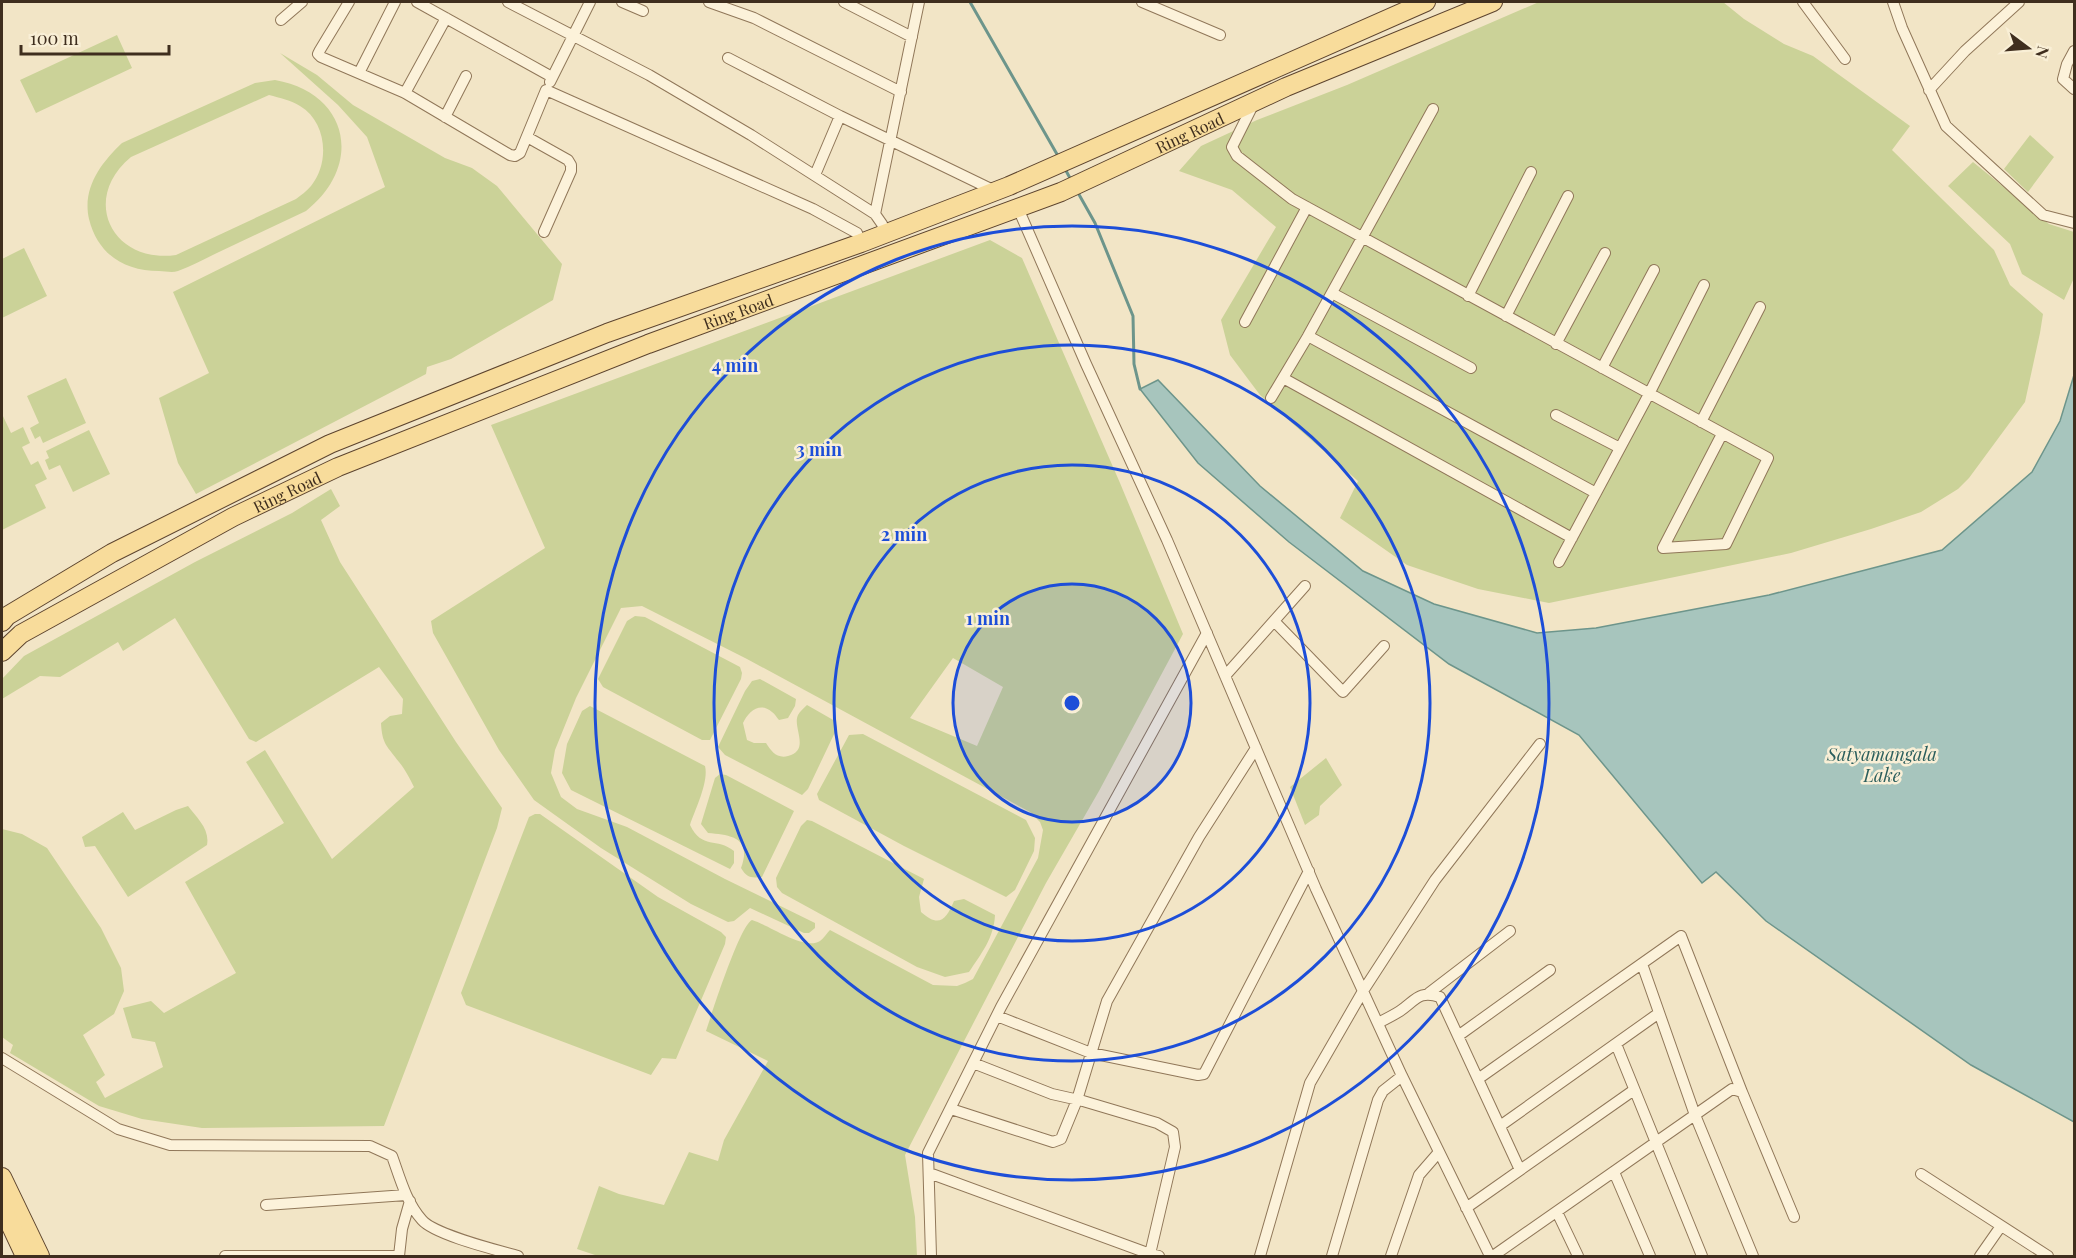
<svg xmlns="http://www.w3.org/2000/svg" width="2076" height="1258" font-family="'Playfair Display',serif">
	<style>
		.green { fill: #cbd298; fill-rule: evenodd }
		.water { fill: #a7c5bd; stroke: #6d958b; stroke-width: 1.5 }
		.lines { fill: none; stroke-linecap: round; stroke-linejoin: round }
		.stream { stroke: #6d958b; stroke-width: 3 }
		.minor-casing { stroke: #907759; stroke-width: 12 }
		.primary-casing { stroke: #5d442e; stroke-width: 20 }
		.minor { stroke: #fcf2da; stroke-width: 10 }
		.primary { stroke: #f8dc9b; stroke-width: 18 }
		.ring { fill: none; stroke: #1d4ed8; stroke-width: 3 }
		.labels { text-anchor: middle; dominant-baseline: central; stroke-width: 5; stroke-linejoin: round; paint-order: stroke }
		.street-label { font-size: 16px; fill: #3f2e1e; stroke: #f9efd6 }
		.water-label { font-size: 18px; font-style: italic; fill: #2c5f5d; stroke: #f9efd6 }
		.centre { fill: #1d4ed8; stroke: #f9efd6; stroke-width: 3 }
		.ring-label { font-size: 18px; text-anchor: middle; font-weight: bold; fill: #1d4ed8; stroke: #f9efd6; stroke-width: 5; stroke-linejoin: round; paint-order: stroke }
	</style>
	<rect width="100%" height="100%" fill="#f2e5c6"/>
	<path class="green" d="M 1539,2 L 1723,2 L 1744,19 L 1784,44 L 1813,56 L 1910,126 L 1892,150 L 1994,250 L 2010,285 L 2043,314 L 2040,333 L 2025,402 L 1969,478 L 1958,489 L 1921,512 L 1871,529 L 1791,553 L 1549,603 L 1478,589 L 1407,565 L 1340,518 L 1358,481 L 1260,395 L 1230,355 L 1221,320 L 1276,227 L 1232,190 L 1179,171 L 1201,146 L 1257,120 L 1347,85 Z
		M 117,35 L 132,68 L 36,113 L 20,80 Z
		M 280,53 L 317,75 L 353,105 L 445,158 L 472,168 L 497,186 L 562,264 L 553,300 L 451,359 L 427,367 L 426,374 L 196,494 L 178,463 L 159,398 L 209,373 L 173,292 L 385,187 L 367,137 L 338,105 Z
		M 275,80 C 349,93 364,165 306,211 C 277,225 248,238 219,252 C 206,258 192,266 178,271 C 172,273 165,271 159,271 C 125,271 98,255 89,219 C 82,188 101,163 122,143 L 255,83 ZM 269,95 C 280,98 291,100 300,106 C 327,122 330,163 311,186 C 307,191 301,195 296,199 L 176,255 C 112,264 80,199 131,157 Z
		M 2030,135 L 2054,157 L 2028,192 L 2004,169 Z
		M 1973,162 L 2049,224 L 2074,232 L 2074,278 L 2064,300 L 2022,274 L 2010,244 L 1948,186 Z
		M 990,240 L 1022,258 L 1120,483 L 1183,634 L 1099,791 L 1046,883 L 905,1155 L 915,1217 L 917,1256 L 598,1256 L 577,1249 L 599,1186 L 619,1194 L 664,1205 L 689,1152 L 718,1161 L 724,1140 L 768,1061 L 706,1031 C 712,1013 740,925 752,920 C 769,925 804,951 820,941 C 824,938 827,933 830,930 L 933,985 L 957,986 L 965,983 L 973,979 L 1038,858 L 1043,830 L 1040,822 L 1030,812 L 747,659 L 642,606 L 621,608 L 576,698 L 555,750 L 551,773 L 561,797 L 577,809 L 627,827 L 725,879 L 815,923 L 815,928 L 809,933 L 804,933 L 750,908 L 734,921 L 728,922 L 691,904 L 601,848 L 534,800 L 499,750 L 433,633 L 431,621 L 545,548 L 491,425 ZM 953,658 L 1003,687 L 977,746 L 910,718 Z
		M 24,248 L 47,296 L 2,318 L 2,259 Z
		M 66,378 L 86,423 L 43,443 L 40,436 L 35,439 L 30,428 L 39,423 L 27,396 Z
		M 2,414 L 11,433 L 23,427 L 30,443 L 22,447 L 31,465 L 38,461 L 47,479 L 35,485 L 46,508 L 2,530 Z
		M 89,430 L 110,474 L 73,492 L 60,465 L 49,470 L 45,460 L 49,458 L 46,451 Z
		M 331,489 L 340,506 L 321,520 L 340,562 L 456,742 L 502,808 L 497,828 L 384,1126 L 202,1128 L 142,1119 L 99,1106 L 10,1053 L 13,1045 L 2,1037 L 2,829 L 22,834 L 47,848 L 101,928 L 121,968 L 124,991 L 114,1014 L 83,1035 L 105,1075 L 96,1082 L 105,1098 L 163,1067 L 155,1042 L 132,1038 L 123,1008 L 151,1001 L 164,1013 L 236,973 L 185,882 L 284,823 L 246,762 L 265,750 L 332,859 L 414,787 C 410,779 405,769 399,762 C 387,746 382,744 381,723 L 390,716 L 402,714 L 403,699 L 379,667 L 256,742 L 249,739 L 175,618 L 123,651 L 118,642 L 60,677 L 40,676 L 2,699 L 2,679 L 24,656 L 195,562 L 292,513 Z
		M 635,616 L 645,617 L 740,667 L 742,673 L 741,679 L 710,740 L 702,740 L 603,687 L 598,679 L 627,621 Z
		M 760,679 L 796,699 L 795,706 L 788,718 L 779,720 C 777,718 775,714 772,712 C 760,701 748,712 743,723 L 747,740 L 754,743 L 766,743 C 771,751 777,759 788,756 C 811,750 792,727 798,715 C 800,711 804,708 807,705 L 835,721 L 837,728 L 808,789 L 802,795 L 725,755 L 718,747 L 745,691 L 752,681 Z
		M 590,706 L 705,766 C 709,782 695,810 690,825 C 702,850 717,837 734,851 L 734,863 L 730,869 L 571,790 L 562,773 L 567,744 L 582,711 Z
		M 863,734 L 1026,820 L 1035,838 L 1034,851 L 1015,890 L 1006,897 L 904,846 L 819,800 L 817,794 L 849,735 Z
		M 1326,758 L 1342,785 L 1320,806 L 1319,815 L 1305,825 L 1290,787 Z
		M 720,774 L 726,775 L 794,811 L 762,877 C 751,878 747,878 741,868 C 752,838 732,835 708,833 L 701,824 L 715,778 Z
		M 188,806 C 197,818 210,829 207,845 L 128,897 L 95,846 L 85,847 L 82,837 L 123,812 L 135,830 L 176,810 Z
		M 535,814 L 540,814 L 658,897 L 721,932 L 726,937 L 725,944 L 676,1059 L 662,1058 L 651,1075 L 466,1005 L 461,993 L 529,817 Z
		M 807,820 L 812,821 L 924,879 L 919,897 L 921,912 C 939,928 946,920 954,901 L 964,899 L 995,915 C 994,938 981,954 969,972 L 945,977 L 917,967 L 782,893 L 777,887 L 776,878 L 801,826 Z"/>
	<path class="water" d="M 2074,375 L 2074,1122 L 1971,1065 L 1766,921 L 1716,872 L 1702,883 L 1579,735 L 1449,664 L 1289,542 L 1198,463 L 1140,389 L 1158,380 L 1260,486 L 1363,571 L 1434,604 L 1537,633 L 1596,628 L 1769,595 L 1942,550 L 2032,472 L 2060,421 Z"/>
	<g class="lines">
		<path class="stream" d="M 970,2 L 1058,156
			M 1064,167 L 1071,180
			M 1077,191 L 1095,223 L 1133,316 L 1134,364 L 1140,389"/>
		<defs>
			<path id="minor" d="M 349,2 L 320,50 L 318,54 L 321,57 L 405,93 L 510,155 L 515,156 L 520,153 L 546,90 L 813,209 L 857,233 L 861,243
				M 417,2 L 552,77
				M 508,2 L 649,75 L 751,135 L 875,214 L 882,224 L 885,234
				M 622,2 L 643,11
				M 709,2 L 754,18 L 901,92
				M 844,2 L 912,37
				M 1142,2 L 1220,35
				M 1803,2 L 1845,59
				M 1893,2 L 1902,28 L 1946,126 L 2043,215 L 2074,223
				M 281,20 L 302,2
				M 2074,51 L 2067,64 L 2063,79 L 2074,89
				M 728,58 L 840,116 L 995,191
				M 359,73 L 395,2
				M 550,82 L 590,2
				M 1929,90 L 1965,51 L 2019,2
				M 405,93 L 446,18
				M 1254,103 L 1232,147 L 1237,156 L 1292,199 L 1768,458 L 1726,544 L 1663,548
				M 445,117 L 466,76
				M 527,137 L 568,160 L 571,165 L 571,171 L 544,232
				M 815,175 L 840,116
				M 1017,206 L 1086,364 L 1167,540 L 1316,889 L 1402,1076 L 1490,1256
				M 875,214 L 919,2
				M 1332,293 L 1471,368
				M 1468,296 L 1531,172
				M 1506,316 L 1568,196
				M 1245,322 L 1307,207
				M 1308,336 L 1596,493
				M 1556,344 L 1605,253
				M 1602,368 L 1654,270
				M 1283,378 L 1572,538
				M 1271,398 L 1308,336 L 1433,109
				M 1556,415 L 1620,448
				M 1701,422 L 1760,307
				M 1663,548 L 1722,434
				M 1559,562 L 1649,394 L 1704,285
				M 1274,621 L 1343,692 L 1384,646
				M 1225,676 L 1305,586
				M 1642,964 L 1695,1115 L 1753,1256
				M 1429,993 L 1510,931
				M 997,1016 L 1091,1053 L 1198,1075 L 1204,1074 L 1309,871
				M 1378,1023 C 1386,1019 1394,1015 1400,1011 C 1416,1000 1419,990 1440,997 L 1520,1170
				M 1458,1036 L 1550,970
				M 1616,1044 L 1702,1256
				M 2,1058 L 118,1129 L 170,1145 L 370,1146 L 392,1156 C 400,1178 406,1202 422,1220 C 435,1235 497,1250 518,1256
				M 973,1063 L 1052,1094 L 1083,1101 L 1157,1123 L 1173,1132 L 1175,1147 L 1150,1254 L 1159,1256
				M 1478,1079 L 1681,936 L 1742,1092
				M 951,1109 L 1053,1142 L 1061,1139 L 1077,1100 L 1107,1001 L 1199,837 L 1256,748
				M 1500,1126 L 1659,1013
				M 1614,1172 L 1650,1256
				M 929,1173 L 1150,1254 L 1149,1256
				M 1921,1174 L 2048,1256
				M 266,1205 L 406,1195
				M 1466,1208 L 1634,1090
				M 1557,1212 L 1578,1256
				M 225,1256 L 399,1256
				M 399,1256 L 402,1229 L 410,1201
				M 931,1256 L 928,1153 L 1001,1007 L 1207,633
				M 1260,1256 L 1310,1083 L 1363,991 L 1435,880 L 1540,744
				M 1332,1256 L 1378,1100 L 1383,1091 L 1402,1076
				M 1391,1256 L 1419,1175 L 1439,1152
				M 1493,1256 L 1732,1089 L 1742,1092 L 1794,1217
				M 1980,1256 L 2001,1226"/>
			<g id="primary">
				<path d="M 2,622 L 7,616 L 112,553 L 330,444 L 607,333 L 861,243 L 1009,186 L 1426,2"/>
				<path id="s1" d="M 2,652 L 21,634 L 233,517 L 338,467 L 648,344 L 1061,192 L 1286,87 L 1493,2"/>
				<path d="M 2,1177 L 40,1256"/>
				<path d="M 2,1207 L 25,1256"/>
			</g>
		</defs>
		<use href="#minor" class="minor-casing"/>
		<use href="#primary" class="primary-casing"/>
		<use href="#minor" class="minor"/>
		<use href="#primary" class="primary"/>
	</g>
	<circle cx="1072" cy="703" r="119" fill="#1d4ed8" fill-opacity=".12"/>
	<g class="ring">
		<circle cx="1072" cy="703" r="119"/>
		<circle cx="1072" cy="703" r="238"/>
		<circle cx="1072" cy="703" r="358"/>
		<circle cx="1072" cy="703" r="477"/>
	</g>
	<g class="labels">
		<g class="street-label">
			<text stroke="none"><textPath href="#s1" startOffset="1300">Ring Road</textPath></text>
			<text stroke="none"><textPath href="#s1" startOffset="814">Ring Road</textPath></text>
			<text stroke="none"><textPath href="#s1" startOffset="328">Ring Road</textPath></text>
		</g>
		<g class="water-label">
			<text x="1882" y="754">Satyamangala<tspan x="1882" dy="21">Lake</tspan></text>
		</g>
	</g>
	<circle cx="1072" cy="703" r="9" class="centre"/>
	<g class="ring-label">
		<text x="735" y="372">4 min</text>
		<text x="819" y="456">3 min</text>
		<text x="904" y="541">2 min</text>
		<text x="988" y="625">1 min</text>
	</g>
	<rect width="2076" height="1258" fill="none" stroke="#3f2e1e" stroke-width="6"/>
	<g transform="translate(2028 48) rotate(106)" stroke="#f9efd6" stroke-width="4.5" paint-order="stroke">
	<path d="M0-4.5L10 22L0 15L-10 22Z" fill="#3f2e1e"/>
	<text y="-9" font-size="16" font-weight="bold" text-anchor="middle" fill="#3f2e1e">N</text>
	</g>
	<path d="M21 45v9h148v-9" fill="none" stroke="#3f2e1e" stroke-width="3"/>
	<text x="30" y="45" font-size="18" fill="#3f2e1e" stroke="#f9efd6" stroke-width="4.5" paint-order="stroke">100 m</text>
</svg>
